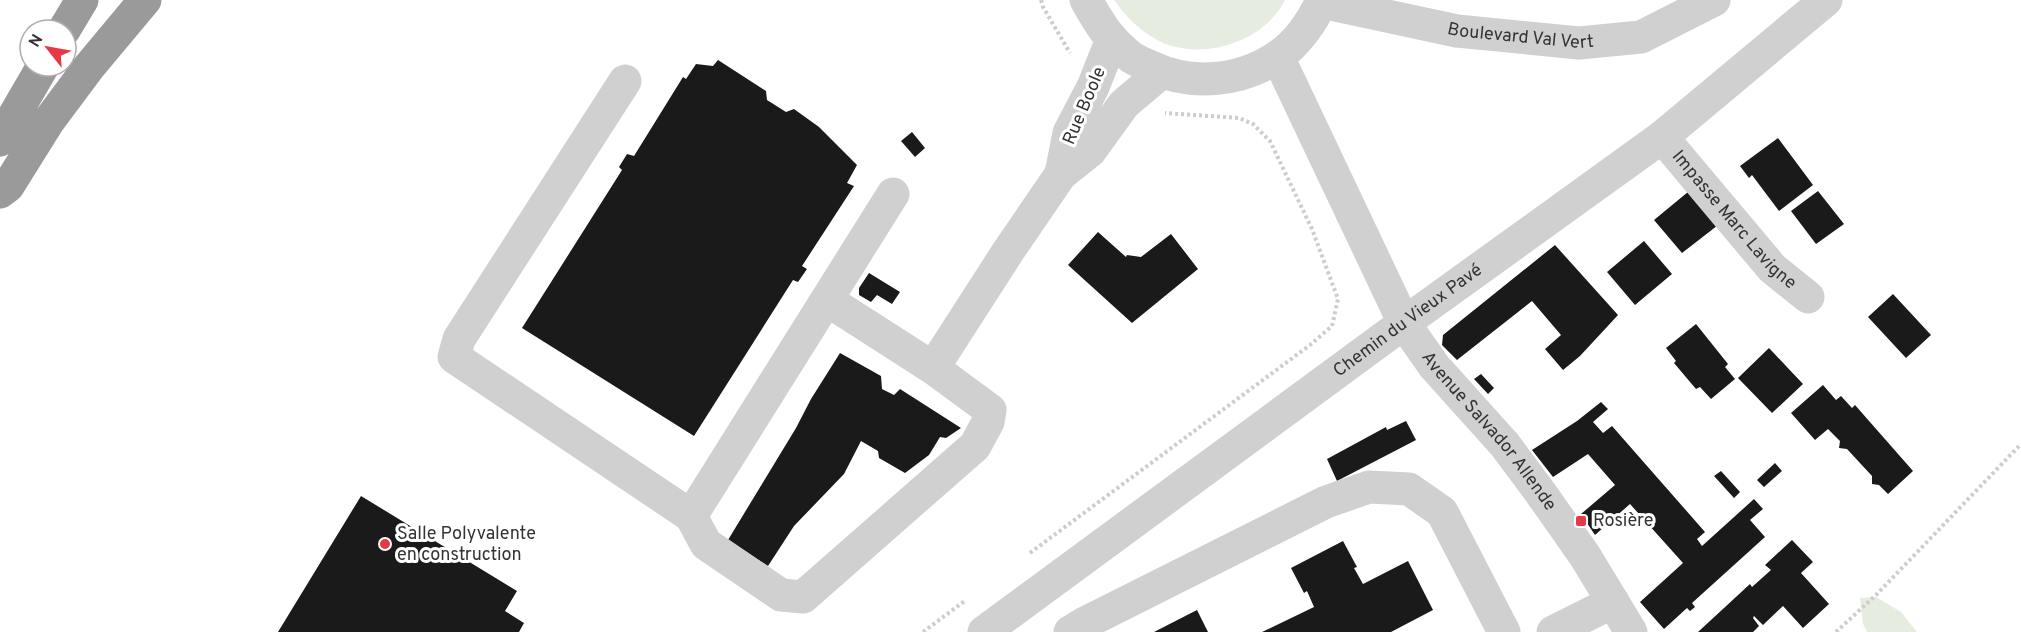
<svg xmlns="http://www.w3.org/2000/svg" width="2021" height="632" font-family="Overpass,sans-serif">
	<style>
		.green { fill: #e6ecdf }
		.building { fill: #1a1a1a }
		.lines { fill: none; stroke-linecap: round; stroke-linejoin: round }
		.path { stroke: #cdcdcd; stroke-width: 4; stroke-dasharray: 3 3; stroke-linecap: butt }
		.minor { stroke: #d0d0d0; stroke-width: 33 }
		.highway { stroke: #9a9a9a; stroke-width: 33 }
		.poi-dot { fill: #e63946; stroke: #fff; stroke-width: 2 }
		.labels { text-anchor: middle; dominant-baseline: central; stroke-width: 6; stroke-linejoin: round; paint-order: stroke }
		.street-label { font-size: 18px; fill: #333; stroke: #fff }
		.poi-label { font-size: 18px; fill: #333; stroke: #fff; text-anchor: start }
	</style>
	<rect width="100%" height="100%" fill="#fff"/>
	<path class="green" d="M 1114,0 L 1285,0 C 1264,42 1203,61 1161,42 C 1141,32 1127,18 1114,0 Z
		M 1876,597 L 1901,612 L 1917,632 L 1867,632 L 1863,624 L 1860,598 Z"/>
	<path class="building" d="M 718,60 L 766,91 L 767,100 L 786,112 L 794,109 L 819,127 L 857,165 L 847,183 L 854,186 L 802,266 L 807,269 L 798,282 L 793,280 L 694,436 L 522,328 L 622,170 L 619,167 L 627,154 L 634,156 L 683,77 L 686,79 L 696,64 L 713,66 Z
		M 912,132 L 925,148 L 915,157 L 901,141 Z
		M 1778,138 L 1813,185 L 1779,211 L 1752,175 L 1749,178 L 1740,166 Z
		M 1694,187 L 1722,222 L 1682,253 L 1654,220 Z
		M 1818,191 L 1844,224 L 1816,244 L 1791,211 Z
		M 1098,232 L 1126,257 L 1127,255 L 1141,257 L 1171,234 L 1198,269 L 1132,323 L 1068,265 Z
		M 1644,241 L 1672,274 L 1635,305 L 1607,272 Z
		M 1555,245 L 1618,315 L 1580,356 L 1563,370 L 1545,349 L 1561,335 L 1532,301 L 1457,360 L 1442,345 L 1443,335 Z
		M 869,273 L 900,292 L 892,304 L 877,295 L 871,302 L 859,295 L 859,288 Z
		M 1893,294 L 1931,335 L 1906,358 L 1868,317 Z
		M 1696,324 L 1728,364 L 1725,367 L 1735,379 L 1711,399 L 1700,387 L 1696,389 L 1674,363 L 1676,361 L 1666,348 Z
		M 1769,348 L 1803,384 L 1772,413 L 1738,378 Z
		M 840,353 L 881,376 L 882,389 L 894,395 L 900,389 L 961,428 L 946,438 L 940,437 L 929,455 L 905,473 L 879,458 L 878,451 L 861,441 L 844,474 L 794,526 L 768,566 L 728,540 L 796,428 L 811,399 Z
		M 1481,374 L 1494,388 L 1488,394 L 1474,379 Z
		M 1823,385 L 1836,400 L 1841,396 L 1852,408 L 1855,405 L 1913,471 L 1888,494 L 1879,485 L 1872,484 L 1872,476 L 1847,449 L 1839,448 L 1840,441 L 1828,429 L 1815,440 L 1791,413 Z
		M 1601,402 L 1608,409 L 1593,422 L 1603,433 L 1612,426 L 1705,532 L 1697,539 L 1702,546 L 1754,499 L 1763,509 L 1750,520 L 1765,537 L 1692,603 L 1695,607 L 1690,611 L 1687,608 L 1664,629 L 1640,602 L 1683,563 L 1630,504 L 1595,535 L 1581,514 L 1615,485 L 1588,454 L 1553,477 L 1532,450 L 1577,421 Z
		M 1406,421 L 1416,440 L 1337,481 L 1327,459 L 1386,427 L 1387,430 Z
		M 1775,463 L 1782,471 L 1764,487 L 1757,480 Z
		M 1721,471 L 1740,492 L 1734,498 L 1714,476 Z
		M 361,496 L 517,591 L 505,611 L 524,623 L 519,632 L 278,632 Z
		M 1792,540 L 1813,562 L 1801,573 L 1829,604 L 1803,628 L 1783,606 L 1763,625 L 1754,616 L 1753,618 L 1759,626 L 1753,632 L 1698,632 L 1750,584 L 1752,587 L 1771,570 L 1765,565 Z
		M 1343,541 L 1357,567 L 1354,568 L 1363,584 L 1408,561 L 1433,610 L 1391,632 L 1262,632 L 1314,607 L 1307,591 L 1304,593 L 1291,568 Z
		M 1197,610 L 1208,632 L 1154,632 Z"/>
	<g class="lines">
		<path class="path" d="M 1041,0 L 1043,7 L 1070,53
			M 1030,553 L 1310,345 L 1332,326 L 1338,299 L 1312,229 L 1270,141 L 1253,124 L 1239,118 L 1165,113
			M 923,632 L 966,600
			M 1836,632 L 1877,594 L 2021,444"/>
		<g class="minor">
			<path d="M 1086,0 C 1100,24 1108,39 1131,57 C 1137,61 1144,64 1151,67 C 1191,86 1240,82 1277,57 C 1297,44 1313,21 1322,0"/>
			<path id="s1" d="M 1322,2 L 1457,31 L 1579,43 L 1641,37 L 1714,0"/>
			<path d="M 1112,39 L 1093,87 L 1069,133 L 1061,174 L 1090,151 L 1124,104 L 1162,72"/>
			<path id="s2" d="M 1278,57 L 1404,323 L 1434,366 L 1505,445 L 1540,492 L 1585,556 L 1631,632"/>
			<path d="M 625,81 L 459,339 L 454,357 L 691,516 L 706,544 L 781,595 L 803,597 L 975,446 L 988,422 L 990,410 L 933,368"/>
			<path id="s3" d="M 1662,137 L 1772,268 L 1808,297"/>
			<path d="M 827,300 L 933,368 L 1009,250 L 1061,174"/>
			<path d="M 691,516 L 893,194"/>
			<path id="s4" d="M 984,632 L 1404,323 L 1662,137 L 1826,0"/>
			<path d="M 1070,632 L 1085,623 L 1326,502 L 1369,487 L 1409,489 L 1442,512 L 1504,632"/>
			<path d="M 1553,632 L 1613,602"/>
		</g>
		<path class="highway" d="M 64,30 L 82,0
			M 0,140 L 43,66
			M 0,192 L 8,186 L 48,122 L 89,67 L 145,0"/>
	</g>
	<g class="poi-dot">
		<rect x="1575" y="515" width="12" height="12" rx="3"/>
		<circle cx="385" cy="544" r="6"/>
	</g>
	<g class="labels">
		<g class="street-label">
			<text stroke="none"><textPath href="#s1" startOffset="202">Boulevard Val Vert</textPath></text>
			<text transform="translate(1085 106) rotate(-67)">Rue Boole</text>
			<text stroke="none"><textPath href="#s3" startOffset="110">Impasse Marc Lavigne</textPath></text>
			<text stroke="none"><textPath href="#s4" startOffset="526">Chemin du Vieux Pavé</textPath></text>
			<text stroke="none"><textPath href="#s2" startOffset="432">Avenue Salvador Allende</textPath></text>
		</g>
		<g class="poi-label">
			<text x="1593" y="521">Rosière</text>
			<text x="397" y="534">Salle Polyvalente<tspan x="397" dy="21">en construction</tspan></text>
		</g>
	</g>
	<g transform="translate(48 48) rotate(301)"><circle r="28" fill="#ffffff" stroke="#adadad" stroke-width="1.5"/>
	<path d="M0-4.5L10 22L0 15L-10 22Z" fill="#e63946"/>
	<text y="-9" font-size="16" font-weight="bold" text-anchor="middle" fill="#333333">N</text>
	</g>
</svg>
